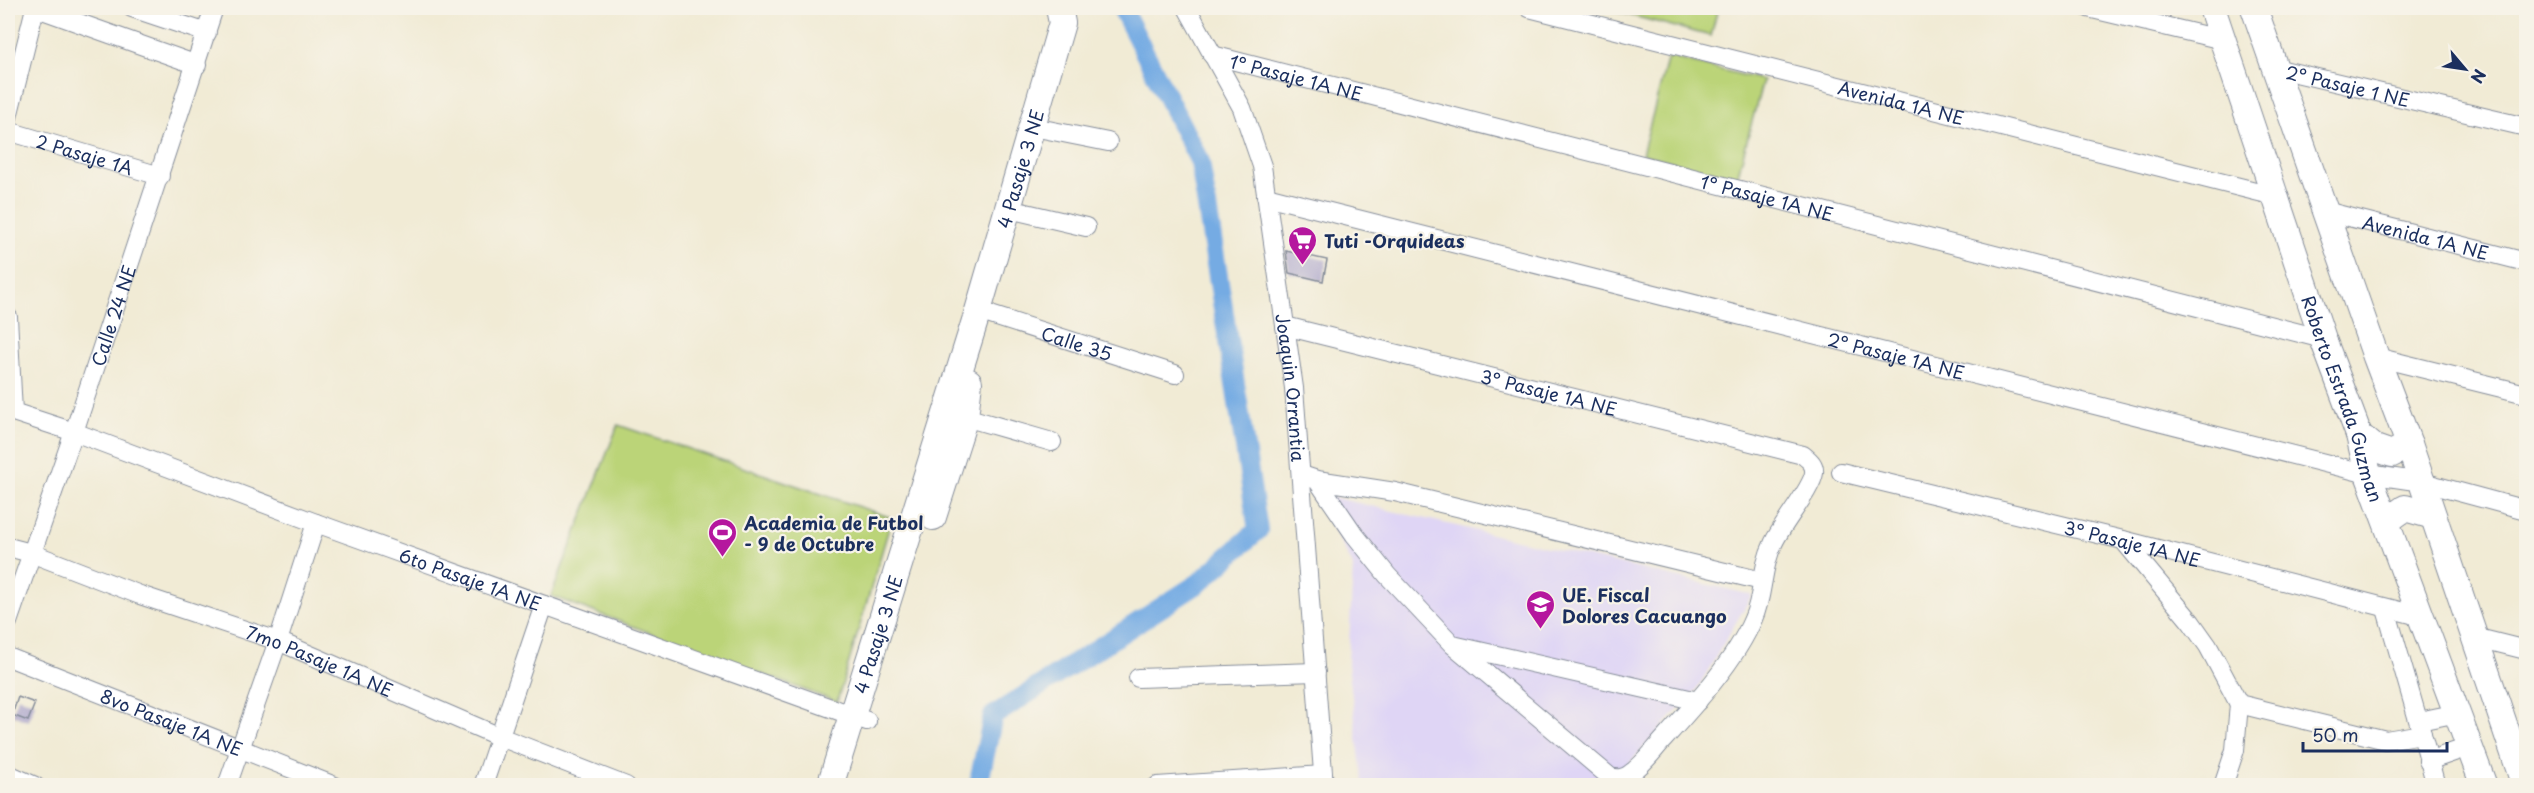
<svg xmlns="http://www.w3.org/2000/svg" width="2534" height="793" font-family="'Playpen Sans',sans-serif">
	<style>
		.built { fill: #dfd5f5 }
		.green { fill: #bbd478; stroke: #6b826b; stroke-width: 1.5 }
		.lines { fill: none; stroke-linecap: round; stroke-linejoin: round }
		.canal { stroke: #75abe3; stroke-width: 20 }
		.building { fill: #a59fc8 }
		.street-casing { stroke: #868d9a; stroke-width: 20 }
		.secondary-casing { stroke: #868d9a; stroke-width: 28 }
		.street { stroke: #fff; stroke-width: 18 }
		.secondary { stroke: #fff; stroke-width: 26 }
		.labels { text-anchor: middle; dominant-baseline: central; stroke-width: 4.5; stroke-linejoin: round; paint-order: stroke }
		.street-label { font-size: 18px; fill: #1b2f5e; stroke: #f7f3e8 }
		.poi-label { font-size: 18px; font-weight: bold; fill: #1b2f5e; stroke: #f7f3e8; text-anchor: start }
	</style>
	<rect width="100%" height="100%" fill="#f7f3e8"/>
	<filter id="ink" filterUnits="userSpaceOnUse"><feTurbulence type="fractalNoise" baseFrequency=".0167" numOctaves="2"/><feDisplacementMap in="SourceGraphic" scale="12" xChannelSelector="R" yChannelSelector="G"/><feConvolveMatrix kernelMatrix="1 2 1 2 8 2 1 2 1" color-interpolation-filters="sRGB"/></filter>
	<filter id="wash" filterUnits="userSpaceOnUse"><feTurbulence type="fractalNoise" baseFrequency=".008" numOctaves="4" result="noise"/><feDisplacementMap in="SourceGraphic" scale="24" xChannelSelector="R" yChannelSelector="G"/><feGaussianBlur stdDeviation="1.35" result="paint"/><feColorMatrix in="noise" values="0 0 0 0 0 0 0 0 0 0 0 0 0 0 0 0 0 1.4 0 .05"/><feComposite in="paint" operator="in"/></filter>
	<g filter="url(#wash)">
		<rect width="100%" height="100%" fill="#f1ebd5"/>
		<path class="built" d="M 1315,493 L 1752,595 L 1697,689 L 1623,770 L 1636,785 L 1363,785 L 1348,664 L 1353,566 Z"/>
		<path class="green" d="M 1602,8 L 1718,8 L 1711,36 Z
			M 1668,57 L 1763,80 L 1737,178 L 1642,154 Z
			M 618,425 L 892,518 L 837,702 L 551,596 Z"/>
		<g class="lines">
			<path class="canal" d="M 978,786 L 993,716 L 1199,583 L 1258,530 L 1200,162 L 1122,8"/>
		</g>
		<g id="blocks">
			<path class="building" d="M 1286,251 L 1327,260 L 1323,281 L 1289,273 Z
				M 18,697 L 35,703 L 28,721 L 12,715 Z"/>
		</g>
	</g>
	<g filter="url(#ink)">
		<use href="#blocks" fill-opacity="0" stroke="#868d9a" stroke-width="1.5"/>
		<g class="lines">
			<defs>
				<g id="street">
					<path d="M 37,8 L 197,65"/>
					<path d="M 132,8 L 207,33"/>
					<path id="s1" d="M 1187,8 L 1242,108 L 1262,166 L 1294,388 L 1324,786"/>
					<path id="s2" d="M 1529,8 L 2275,196"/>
					<path d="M 2088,8 L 2223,40"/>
					<path id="s3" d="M 1212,55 L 2323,339"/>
					<path id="s4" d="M 2275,68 L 2526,127"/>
					<path d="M 8,117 L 35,8"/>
					<path d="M 1033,127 L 1108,142"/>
					<path id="s5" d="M 8,131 L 160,176"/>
					<path id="s6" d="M 1266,196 L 2368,474 L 2422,482 L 2526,510"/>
					<path d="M 1009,209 L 1086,227"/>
					<path id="s7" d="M 2325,211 L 2526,262"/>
					<path id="s8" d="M 978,311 L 1175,374"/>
					<path id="s9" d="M 8,317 L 13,412 L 74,432 L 316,523 L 867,721"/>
					<path id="s10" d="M 1285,326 L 1803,455 C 1809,460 1815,464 1814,473 C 1812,489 1781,525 1773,544 C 1761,568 1764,595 1753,619 C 1736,660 1693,707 1663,740 C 1653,751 1643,765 1631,773 C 1624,779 1618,779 1610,777 L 1452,644 L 1387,575 L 1354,534 L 1317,480 L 1302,475"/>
					<path d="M 2376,357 L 2526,394"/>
					<path d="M 965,417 L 1052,442"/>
					<path id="s11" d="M 1841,472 L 2123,540 L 2423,617"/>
					<path d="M 1317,480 L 1395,492 L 1762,581"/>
					<path d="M 2123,540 L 2191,622 L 2208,646 L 2239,704 L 2386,740 L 2422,734 L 2386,609"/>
					<path id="s12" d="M 8,547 L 31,553 L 140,595 L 278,641 L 500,737 L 626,786"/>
					<path id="s13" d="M 8,622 L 74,432 L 214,8"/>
					<path d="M 2474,637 L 2526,650"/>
					<path d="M 1457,646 L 1698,701"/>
					<path id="s14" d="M 8,657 L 335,786"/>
					<path d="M 1138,678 L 1316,672"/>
					<path d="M 2419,721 L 2458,713"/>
					<path d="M 2422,734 L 2436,786"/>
					<path d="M 2428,761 L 2471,746"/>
					<path d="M 8,774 L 35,786"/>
					<path d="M 227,786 L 278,641 L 316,523"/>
					<path d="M 483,786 L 544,605"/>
					<path d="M 1157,786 L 1323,775"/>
					<path d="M 2223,786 L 2235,750 L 2239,704"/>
				</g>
				<g id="secondary">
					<path id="s15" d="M 2212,8 L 2323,339 L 2359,435 L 2368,474 L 2484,786"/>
					<path d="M 2254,8 L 2376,357 L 2409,444 L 2525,786"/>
					<path d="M 2359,435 L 2375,448 L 2392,454 L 2409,444"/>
					<path d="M 933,517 L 965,417 L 969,382"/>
					<path d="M 2387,521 L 2405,508 L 2433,516"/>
					<path id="s16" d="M 830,786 L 978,311 L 1062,23 L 1059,8"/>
				</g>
			</defs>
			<use href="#street" class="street-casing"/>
			<use href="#secondary" class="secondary-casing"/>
			<use href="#street" class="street"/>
			<use href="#secondary" class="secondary"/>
		</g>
	</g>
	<defs>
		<symbol id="supermarket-pin" viewBox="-11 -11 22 30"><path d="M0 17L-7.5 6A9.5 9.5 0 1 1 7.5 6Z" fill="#b5179e" stroke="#f7f3e8"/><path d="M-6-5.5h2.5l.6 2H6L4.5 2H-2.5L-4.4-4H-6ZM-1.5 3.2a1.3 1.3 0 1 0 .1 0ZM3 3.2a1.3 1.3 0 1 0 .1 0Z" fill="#fff"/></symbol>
		<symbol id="stadium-pin" viewBox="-11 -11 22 30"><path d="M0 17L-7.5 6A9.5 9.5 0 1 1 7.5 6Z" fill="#b5179e" stroke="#f7f3e8"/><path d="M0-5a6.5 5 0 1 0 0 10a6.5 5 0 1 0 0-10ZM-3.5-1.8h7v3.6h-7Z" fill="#fff"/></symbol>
		<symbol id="school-pin" viewBox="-11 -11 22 30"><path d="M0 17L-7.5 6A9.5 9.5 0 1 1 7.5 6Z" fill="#b5179e" stroke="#f7f3e8"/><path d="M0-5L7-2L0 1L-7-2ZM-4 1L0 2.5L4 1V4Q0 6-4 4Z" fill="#fff"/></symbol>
	</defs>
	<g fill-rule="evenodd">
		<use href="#supermarket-pin" x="1286" y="224" width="33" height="45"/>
		<use href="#stadium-pin" x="706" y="516" width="33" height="45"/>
		<use href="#school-pin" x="1524" y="588" width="33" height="45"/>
	</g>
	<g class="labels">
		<g class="street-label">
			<text stroke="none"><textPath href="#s3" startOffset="87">1° Pasaje 1A NE</textPath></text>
			<text stroke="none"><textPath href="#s4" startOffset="75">2° Pasaje 1 NE</textPath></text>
			<text stroke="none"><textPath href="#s2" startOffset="384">Avenida 1A NE</textPath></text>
			<text stroke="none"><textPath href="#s5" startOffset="80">2 Pasaje 1A</textPath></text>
			<text stroke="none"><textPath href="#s16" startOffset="646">4 Pasaje 3 NE</textPath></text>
			<text stroke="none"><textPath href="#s3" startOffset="573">1° Pasaje 1A NE</textPath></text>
			<text stroke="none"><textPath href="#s7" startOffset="104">Avenida 1A NE</textPath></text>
			<text stroke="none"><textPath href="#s13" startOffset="324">Calle 24 NE</textPath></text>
			<text stroke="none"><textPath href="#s8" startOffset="104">Calle 35</textPath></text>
			<text stroke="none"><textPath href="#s6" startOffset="650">2° Pasaje 1A NE</textPath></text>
			<text stroke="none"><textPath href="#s1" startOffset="399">Joaquin Orrantia</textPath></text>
			<text stroke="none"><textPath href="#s10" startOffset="272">3° Pasaje 1A NE</textPath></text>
			<text stroke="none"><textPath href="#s15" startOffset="412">Roberto Estrada Guzman</textPath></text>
			<text stroke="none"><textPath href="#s11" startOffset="300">3° Pasaje 1A NE</textPath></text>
			<text stroke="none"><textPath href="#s9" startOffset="582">6to Pasaje 1A NE</textPath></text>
			<text stroke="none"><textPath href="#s16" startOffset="159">4 Pasaje 3 NE</textPath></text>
			<text stroke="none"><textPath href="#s12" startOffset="332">7mo Pasaje 1A NE</textPath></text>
			<text stroke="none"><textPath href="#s14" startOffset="176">8vo Pasaje 1A NE</textPath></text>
		</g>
		<g class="poi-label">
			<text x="1324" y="240">Tuti -Orquideas</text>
			<text x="744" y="522">Academia de Futbol<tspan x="744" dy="21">- 9 de Octubre</tspan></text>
			<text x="1562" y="594">UE. Fiscal<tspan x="1562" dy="21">Dolores Cacuango</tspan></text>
		</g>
	</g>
	<rect width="2534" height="793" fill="none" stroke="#f7f3e8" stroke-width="30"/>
	<g transform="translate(2465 69) rotate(119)" stroke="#f7f3e8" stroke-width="4.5" paint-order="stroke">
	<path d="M0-4.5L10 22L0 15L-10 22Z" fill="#1b2f5e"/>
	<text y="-9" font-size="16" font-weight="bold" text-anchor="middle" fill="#1b2f5e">N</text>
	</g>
	<path d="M2303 742v9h144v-9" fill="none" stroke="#1b2f5e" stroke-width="3"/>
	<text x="2312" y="742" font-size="18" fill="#1b2f5e" stroke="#f7f3e8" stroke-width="4.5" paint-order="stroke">50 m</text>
</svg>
